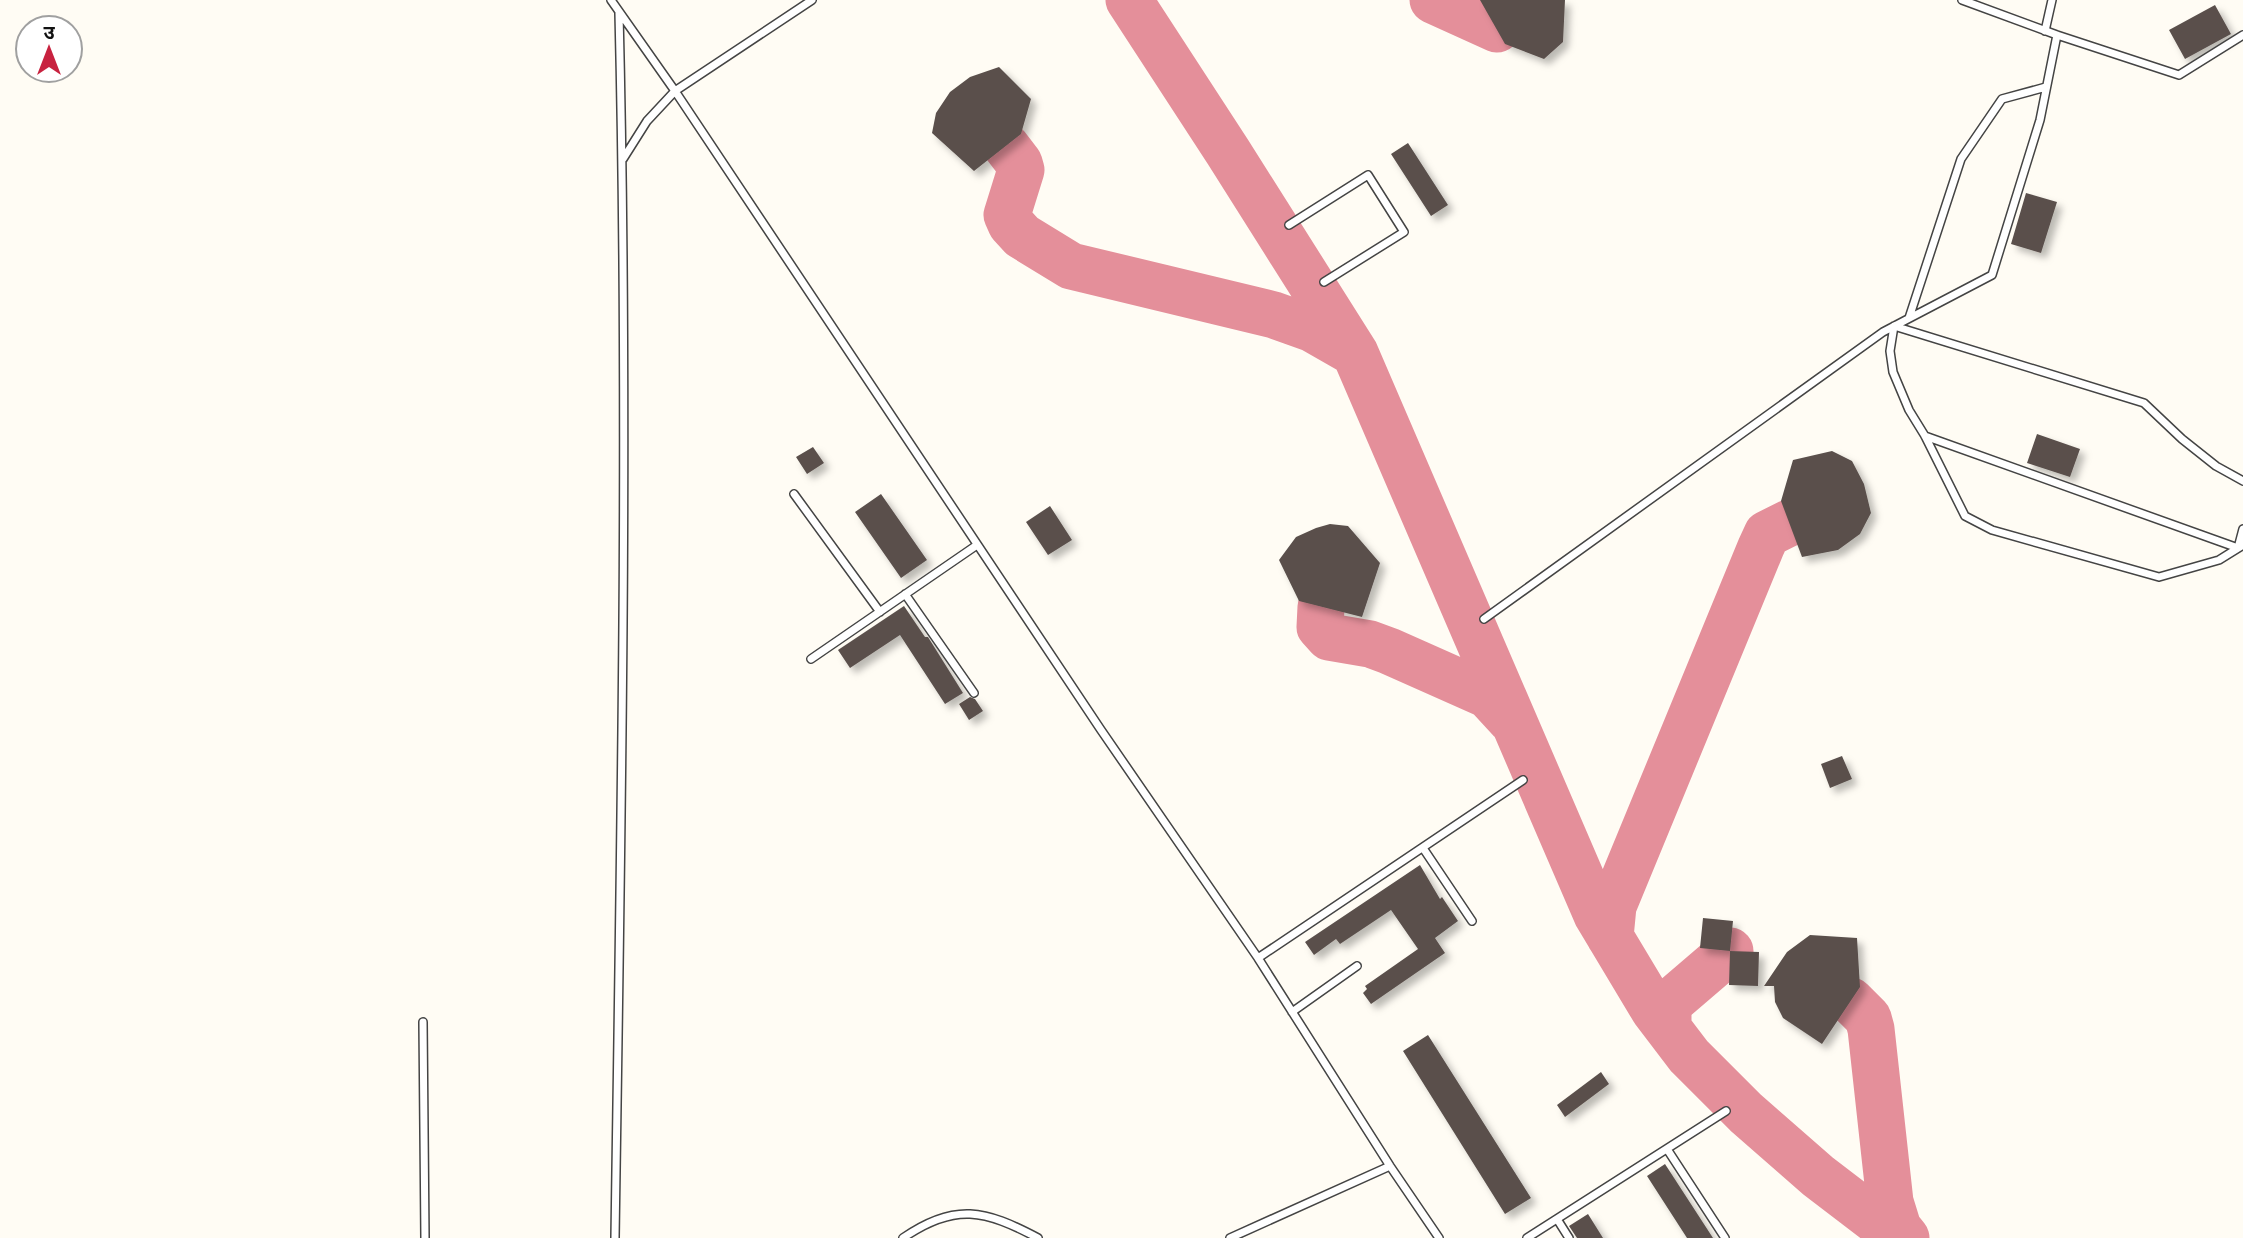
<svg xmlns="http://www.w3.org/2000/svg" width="2243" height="1238" font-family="Bitter,'Noto Sans Devanagari',serif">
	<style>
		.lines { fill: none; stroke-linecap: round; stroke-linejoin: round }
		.taxiway { stroke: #e48f9a; stroke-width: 47 }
		.building { fill: #5a504c; filter: url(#shadow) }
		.service-casing { stroke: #444; stroke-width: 10 }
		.service { stroke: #fff; stroke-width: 7 }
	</style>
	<defs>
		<filter id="shadow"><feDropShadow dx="5.5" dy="5.5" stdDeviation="3.5" flood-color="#0004"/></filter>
	</defs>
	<rect width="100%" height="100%" fill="#fffcf4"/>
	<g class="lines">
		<path class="taxiway" d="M 1129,0 L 1228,152 L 1355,353 L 1597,915 L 1654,1010 L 1689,1056 L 1746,1113 L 1818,1176 L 1899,1238
			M 1433,0 L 1497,29
			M 1006,146 L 1019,163 L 1021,170 L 1007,215 L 1011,224 L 1022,236 L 1071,266 L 1274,315 L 1313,329 L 1355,353
			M 1321,607 L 1320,627 L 1329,637 L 1370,644 L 1389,651 L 1488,695 L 1511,720
			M 1610,937 L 1613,906 L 1761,547 L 1767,534 L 1789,523
			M 1851,1001 L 1868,1018 L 1871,1029 L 1890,1202 L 1898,1228 L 1906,1238
			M 1668,1028 L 1668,1008 L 1674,999 L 1730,951"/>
	</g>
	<path class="building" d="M 1480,0 L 1565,0 L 1563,42 L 1544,59 L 1505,44 Z
		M 2215,5 L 2231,34 L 2185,59 L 2169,30 Z
		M 999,67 L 1031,99 L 1021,134 L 974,171 L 932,133 L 936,113 L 950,92 L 970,77 Z
		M 1408,143 L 1448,205 L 1431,216 L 1391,154 Z
		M 2026,193 L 2057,202 L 2041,253 L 2011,244 Z
		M 2037,434 L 2080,449 L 2070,477 L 2027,463 Z
		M 813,447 L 824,463 L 807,474 L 796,457 Z
		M 1832,451 L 1852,461 L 1864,484 L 1871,513 L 1860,534 L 1838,550 L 1802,557 L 1781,501 L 1793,460 Z
		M 881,494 L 927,560 L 901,578 L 855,512 Z
		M 1050,506 L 1072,540 L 1048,555 L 1026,522 Z
		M 1330,524 L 1348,526 L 1380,563 L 1362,617 L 1299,601 L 1279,560 L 1296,537 L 1316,528 Z
		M 904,606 L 925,637 L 928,637 L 963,693 L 945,704 L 900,635 L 850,668 L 838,650 Z
		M 970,697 L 975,699 L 983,711 L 969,720 L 959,704 Z
		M 1842,756 L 1852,779 L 1830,788 L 1821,764 Z
		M 1420,865 L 1440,899 L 1442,897 L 1458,921 L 1435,938 L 1445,953 L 1371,1004 L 1363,993 L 1367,989 L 1365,986 L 1418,949 L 1391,910 L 1340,944 L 1336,939 L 1314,955 L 1305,942 Z
		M 1703,918 L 1733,921 L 1730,951 L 1700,948 Z
		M 1810,935 L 1857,938 L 1860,987 L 1822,1044 L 1783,1018 L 1775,1002 L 1774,986 L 1764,986 L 1787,952 Z
		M 1730,951 L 1759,952 L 1758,986 L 1729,985 Z
		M 1428,1035 L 1531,1198 L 1505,1214 L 1403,1051 Z
		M 1601,1072 L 1609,1084 L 1565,1117 L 1557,1105 Z
		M 1665,1164 L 1713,1238 L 1687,1238 L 1647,1176 Z
		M 1588,1214 L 1603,1238 L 1577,1238 L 1569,1226 Z"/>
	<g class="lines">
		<defs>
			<path id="service" d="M 611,0 L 675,91 L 1101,730 L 1258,958 L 1390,1166 L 1439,1238
				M 1962,0 L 2057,35 L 2179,75 L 2243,35
				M 2045,31 L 2052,0
				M 623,159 L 647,121 L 675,91 L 812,0
				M 1289,225 L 1368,175 L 1404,232 L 1324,282
				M 1909,318 L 1961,159 L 2002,99 L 2046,87
				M 1925,436 L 2238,548
				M 2243,481 L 2216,466 L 2182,439 L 2144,403 L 1894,326 L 1890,351 L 1893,372 L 1909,410 L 1925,436 L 1965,516 L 1992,530 L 2159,577 L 2219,560 L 2243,545
				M 794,494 L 880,612
				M 2238,548 L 2243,529
				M 905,594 L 974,693
				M 1484,619 L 1883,332 L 1992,275 L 2040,120 L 2057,35
				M 811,659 L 977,545
				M 1423,848 L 1472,921
				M 1258,958 L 1523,780
				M 1292,1012 L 1357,966
				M 423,1022 L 425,1238
				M 1667,1149 L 1725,1238
				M 1557,1219 L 1569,1238
				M 615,1238 C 621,830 629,421 619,13
				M 903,1238 C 955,1202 985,1210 1038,1238
				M 1230,1238 L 1390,1166
				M 1527,1238 L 1726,1111"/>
		</defs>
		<use href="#service" class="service-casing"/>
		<use href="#service" class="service"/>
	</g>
	<g transform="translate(49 49)"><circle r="33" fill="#ffffff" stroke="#a0a0a0" stroke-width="2"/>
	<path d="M0-5L12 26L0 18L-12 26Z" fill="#c8223f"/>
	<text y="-10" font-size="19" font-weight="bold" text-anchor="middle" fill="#111111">उ</text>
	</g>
</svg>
